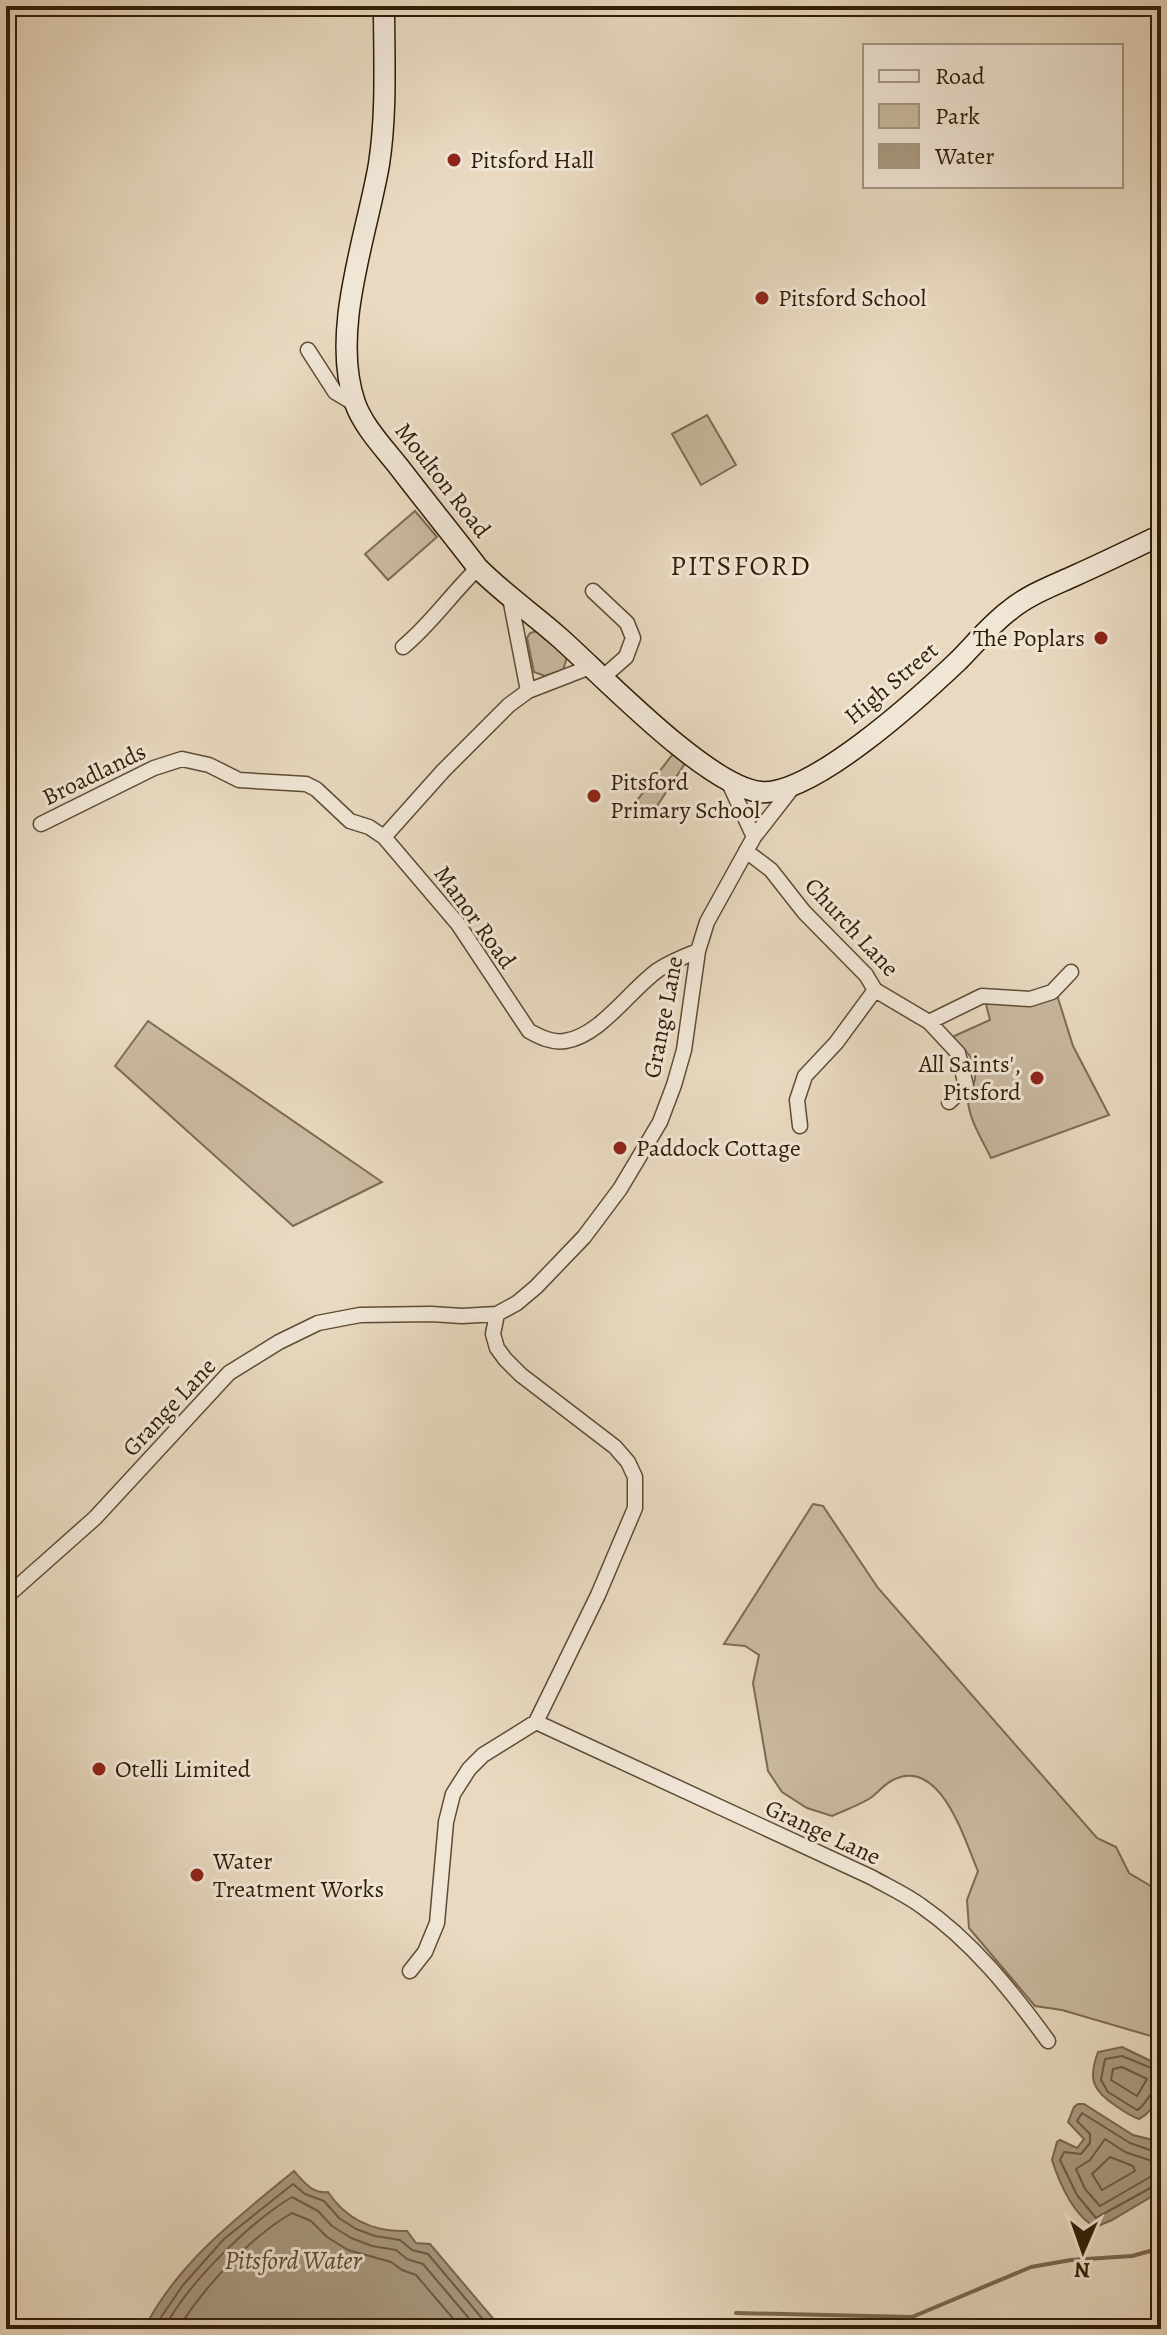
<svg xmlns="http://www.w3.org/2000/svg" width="1167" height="2335" font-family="Alegreya,serif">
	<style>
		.green { fill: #c9b9a0; stroke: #7c6b53; stroke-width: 2 }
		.water { fill: #a99981; stroke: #796750; stroke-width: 2 }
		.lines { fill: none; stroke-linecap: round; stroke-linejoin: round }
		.shore { stroke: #6c5b44; stroke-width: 2 }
		.stream { stroke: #796750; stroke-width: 4 }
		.street-casing { stroke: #5e4c34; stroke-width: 17 }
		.secondary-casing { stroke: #301d06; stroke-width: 23 }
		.street { stroke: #f0e6d6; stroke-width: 14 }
		.secondary { stroke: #f0e6d6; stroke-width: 20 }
		.poi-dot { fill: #8f2418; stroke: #f0e6d6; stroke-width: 3 }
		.labels { text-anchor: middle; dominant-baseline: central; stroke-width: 6; stroke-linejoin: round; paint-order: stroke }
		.poi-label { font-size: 24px; fill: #301d06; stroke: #f0e6d6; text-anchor: start }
		.street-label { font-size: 24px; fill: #301d06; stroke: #f0e6d6 }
		.water-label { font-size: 26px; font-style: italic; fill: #5a4831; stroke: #f0e6d6 }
		.quarter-label { font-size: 28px; letter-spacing: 2px; fill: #301d06; stroke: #f0e6d6 }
	</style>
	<rect width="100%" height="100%" fill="#e8d9c0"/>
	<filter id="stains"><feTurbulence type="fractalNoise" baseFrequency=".0025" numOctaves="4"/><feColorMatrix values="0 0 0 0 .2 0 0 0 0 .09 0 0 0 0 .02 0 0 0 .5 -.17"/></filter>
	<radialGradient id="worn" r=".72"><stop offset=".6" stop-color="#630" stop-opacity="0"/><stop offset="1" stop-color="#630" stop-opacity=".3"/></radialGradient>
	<path class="green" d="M 707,415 L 736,465 L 701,485 L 672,434 Z
		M 415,511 L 437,537 L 388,580 L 365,554 Z
		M 537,631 L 567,657 L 563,670 L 545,676 L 534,672 L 527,638 L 530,633 Z
		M 676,750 L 688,759 L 651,815 L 635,803 Z
		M 1057,995 L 1073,1046 L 1109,1115 L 991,1158 C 983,1141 967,1117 968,1097 C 968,1091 974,1085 975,1079 C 977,1059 965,1047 950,1038 L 990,1020 L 986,1004 L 1029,1004 Z
		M 148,1021 L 382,1182 L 293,1226 L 115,1066 Z
		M 813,1504 L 823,1506 L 878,1588 L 1097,1838 L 1116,1847 L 1129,1873 L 1161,1892 L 1161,2039 L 1062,2010 L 1035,2006 L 969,1928 L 967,1900 L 978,1871 C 964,1839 940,1754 891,1781 C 884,1785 878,1792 872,1797 C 860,1805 845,1810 832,1816 L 807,1808 L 782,1792 L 768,1771 L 753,1683 L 759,1655 L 745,1646 L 724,1644 Z"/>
	<path class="water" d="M 1122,2047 L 1161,2066 C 1161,2087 1160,2108 1139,2119 C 1130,2116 1123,2111 1116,2106 C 1092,2090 1088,2079 1098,2052 Z
		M 1078,2104 L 1084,2104 L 1133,2135 L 1149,2139 L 1161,2148 L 1161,2191 L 1112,2220 L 1096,2227 C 1074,2217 1059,2182 1052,2160 L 1057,2142 L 1060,2140 L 1077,2148 L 1084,2139 L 1068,2122 L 1074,2107 Z
		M 294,2171 C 304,2182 312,2194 328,2192 C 346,2219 373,2232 407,2231 L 416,2243 L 430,2244 L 502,2329 L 144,2329 C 178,2262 238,2217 294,2171 Z"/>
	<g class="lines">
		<path class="shore" d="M 1122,2067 L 1147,2079 L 1137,2096 L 1111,2080 L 1113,2069 Z
			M 1161,2072 L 1122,2056 L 1105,2059 L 1101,2080 L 1108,2092 L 1137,2110 C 1147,2105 1148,2090 1161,2090
			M 1161,2154 L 1130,2143 L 1082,2113 L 1077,2121 L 1090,2134 L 1090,2143 L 1081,2154 L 1064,2152 L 1060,2160 L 1077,2195 L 1096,2218 L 1154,2186 L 1161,2185
			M 1110,2157 L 1133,2166 L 1135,2171 L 1102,2190 L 1092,2174 Z
			M 1161,2164 L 1125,2152 L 1105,2139 L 1090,2160 L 1076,2169 L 1085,2189 L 1100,2206 L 1150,2177 L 1161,2175
			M 153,2329 L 183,2285 L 224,2239 L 293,2184 L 305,2194 L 324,2201 L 339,2218 L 356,2229 L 375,2236 L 400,2240 L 412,2250 L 428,2254 L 491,2329
			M 164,2329 C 186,2285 250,2222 292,2197 L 318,2211 L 332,2226 L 351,2238 L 372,2246 L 396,2250 L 407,2259 L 423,2264 L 478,2329
			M 178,2329 C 204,2287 249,2238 292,2213 L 311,2221 L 327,2237 L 348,2250 L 391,2262 L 402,2270 L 416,2275 L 462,2329"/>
		<path class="stream" d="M 736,2313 L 912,2317 L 1031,2267 L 1071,2260 L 1132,2256 L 1161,2248"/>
		<defs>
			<path id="street" d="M 308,350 L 335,392 L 355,404
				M 593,591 L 627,623 L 633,638 L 626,657 L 602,678
				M 510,598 L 528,691
				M 403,647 C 431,624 452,593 478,568
				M 729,783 L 754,837
				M 41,824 L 154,768 L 182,759 L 209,765 L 239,780 L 306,784 L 316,789 L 350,821 L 369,827 L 384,837 L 458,924 L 529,1031 C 540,1037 552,1043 565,1041 C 600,1036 630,990 658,970 C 670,962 685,956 698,951
				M 384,837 L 443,771 L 509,705 L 528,691 L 590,667
				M 746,851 L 771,870 L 804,912 L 866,975 L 875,990 L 929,1022 L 958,1053 L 966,1086 L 949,1102
				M 929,1022 L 982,996 L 1030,999 L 1052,992 L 1071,972
				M 800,1126 L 797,1100 L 805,1076 L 836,1043 L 875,990
				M 6,1597 L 95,1518 L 229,1373 L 279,1342 L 318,1323 L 360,1315 L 431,1314 L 462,1316 L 497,1314 L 517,1303 L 536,1287 L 584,1237 L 620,1189 L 660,1122 L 674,1085 L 684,1050 L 698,951 L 707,922 L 754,837 L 793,787
				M 536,1722 L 871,1877 C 887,1886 905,1894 920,1905 C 972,1941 1011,1990 1048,2041
				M 410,1971 L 425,1952 L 437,1923 L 446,1822 L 453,1794 L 469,1769 L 483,1755 L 536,1722 L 598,1595 L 635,1508 L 635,1477 L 628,1462 L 615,1447 L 521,1375 L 505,1359 L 497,1348 L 493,1334 L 497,1314"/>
			<path id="secondary" d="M 384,6 C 384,58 387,112 379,164 C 367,235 330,332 355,403 C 363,426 384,448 399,467 C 425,501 452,534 478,568 C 504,594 533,614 560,638 C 603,676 707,786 760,792 C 811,797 920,697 958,661 C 975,644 990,625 1010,610 C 1028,595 1052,586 1074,576 C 1103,563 1132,549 1161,535"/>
		</defs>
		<use href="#street" class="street-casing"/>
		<use href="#secondary" class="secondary-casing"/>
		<use href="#street" class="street"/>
		<use href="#secondary" class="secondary"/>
	</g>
	<g class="poi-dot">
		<circle cx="454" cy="160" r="8"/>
		<circle cx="762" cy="298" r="8"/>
		<circle cx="1101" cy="638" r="8"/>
		<circle cx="594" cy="796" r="8"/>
		<circle cx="1037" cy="1078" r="8"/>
		<circle cx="620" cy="1148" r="8"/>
		<circle cx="99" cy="1769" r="8"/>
		<circle cx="197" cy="1875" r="8"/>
	</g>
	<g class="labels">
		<g class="poi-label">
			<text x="470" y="160">Pitsford Hall</text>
			<text x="778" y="298">Pitsford School</text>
			<text x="1085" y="638" text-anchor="end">The Poplars</text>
			<text x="610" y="782">Pitsford<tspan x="610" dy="28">Primary School</tspan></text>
			<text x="1021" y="1064" text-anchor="end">All Saints',<tspan x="1021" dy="28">Pitsford</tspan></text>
			<text x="636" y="1148">Paddock Cottage</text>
			<text x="115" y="1769">Otelli Limited</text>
			<text x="213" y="1861">Water<tspan x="213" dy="28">Treatment Works</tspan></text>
		</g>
		<g class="street-label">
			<text transform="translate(443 480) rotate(52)">Moulton Road</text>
			<text transform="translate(891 683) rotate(-40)">High Street</text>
			<text transform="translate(94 774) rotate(-26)">Broadlands</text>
			<text transform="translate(475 917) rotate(54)">Manor Road</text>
			<text transform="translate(852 927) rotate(47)">Church Lane</text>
			<text transform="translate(663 1017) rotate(-79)">Grange Lane</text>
			<text transform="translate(169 1407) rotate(-47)">Grange Lane</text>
			<text transform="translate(823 1832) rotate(25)">Grange Lane</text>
		</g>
		<g class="water-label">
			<text x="293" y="2260">Pitsford Water</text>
		</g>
		<g class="quarter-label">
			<text x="741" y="566">PITSFORD</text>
		</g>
	</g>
	<rect width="1167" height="2335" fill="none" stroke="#e8d9c0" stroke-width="32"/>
	<rect x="8" y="8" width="1151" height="2319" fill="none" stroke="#301d06" stroke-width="4"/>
	<rect x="16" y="16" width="1135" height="2303" fill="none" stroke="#301d06" stroke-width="2"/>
	<rect x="863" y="44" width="260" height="144" fill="#f0e6d6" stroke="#a39683" stroke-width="2"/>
	<rect x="879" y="70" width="40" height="12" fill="#f0e6d6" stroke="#a39683" stroke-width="2"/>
	<text x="935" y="84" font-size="24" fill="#301d06">Road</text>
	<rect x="879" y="104" width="40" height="24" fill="#c9b9a0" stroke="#a39683" stroke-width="2"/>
	<text x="935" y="124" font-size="24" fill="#301d06">Park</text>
	<rect x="879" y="144" width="40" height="24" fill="#a99981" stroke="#a39683" stroke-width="2"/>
	<text x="935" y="164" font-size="24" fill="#301d06">Water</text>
	<g transform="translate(1083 2251) rotate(182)" stroke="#f0e6d6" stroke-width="6" paint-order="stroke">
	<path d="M0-6L14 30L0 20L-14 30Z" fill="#301d06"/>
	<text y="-12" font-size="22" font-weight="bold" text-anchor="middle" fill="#301d06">N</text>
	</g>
	<rect width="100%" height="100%" filter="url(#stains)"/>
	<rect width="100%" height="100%" fill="url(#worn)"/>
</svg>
